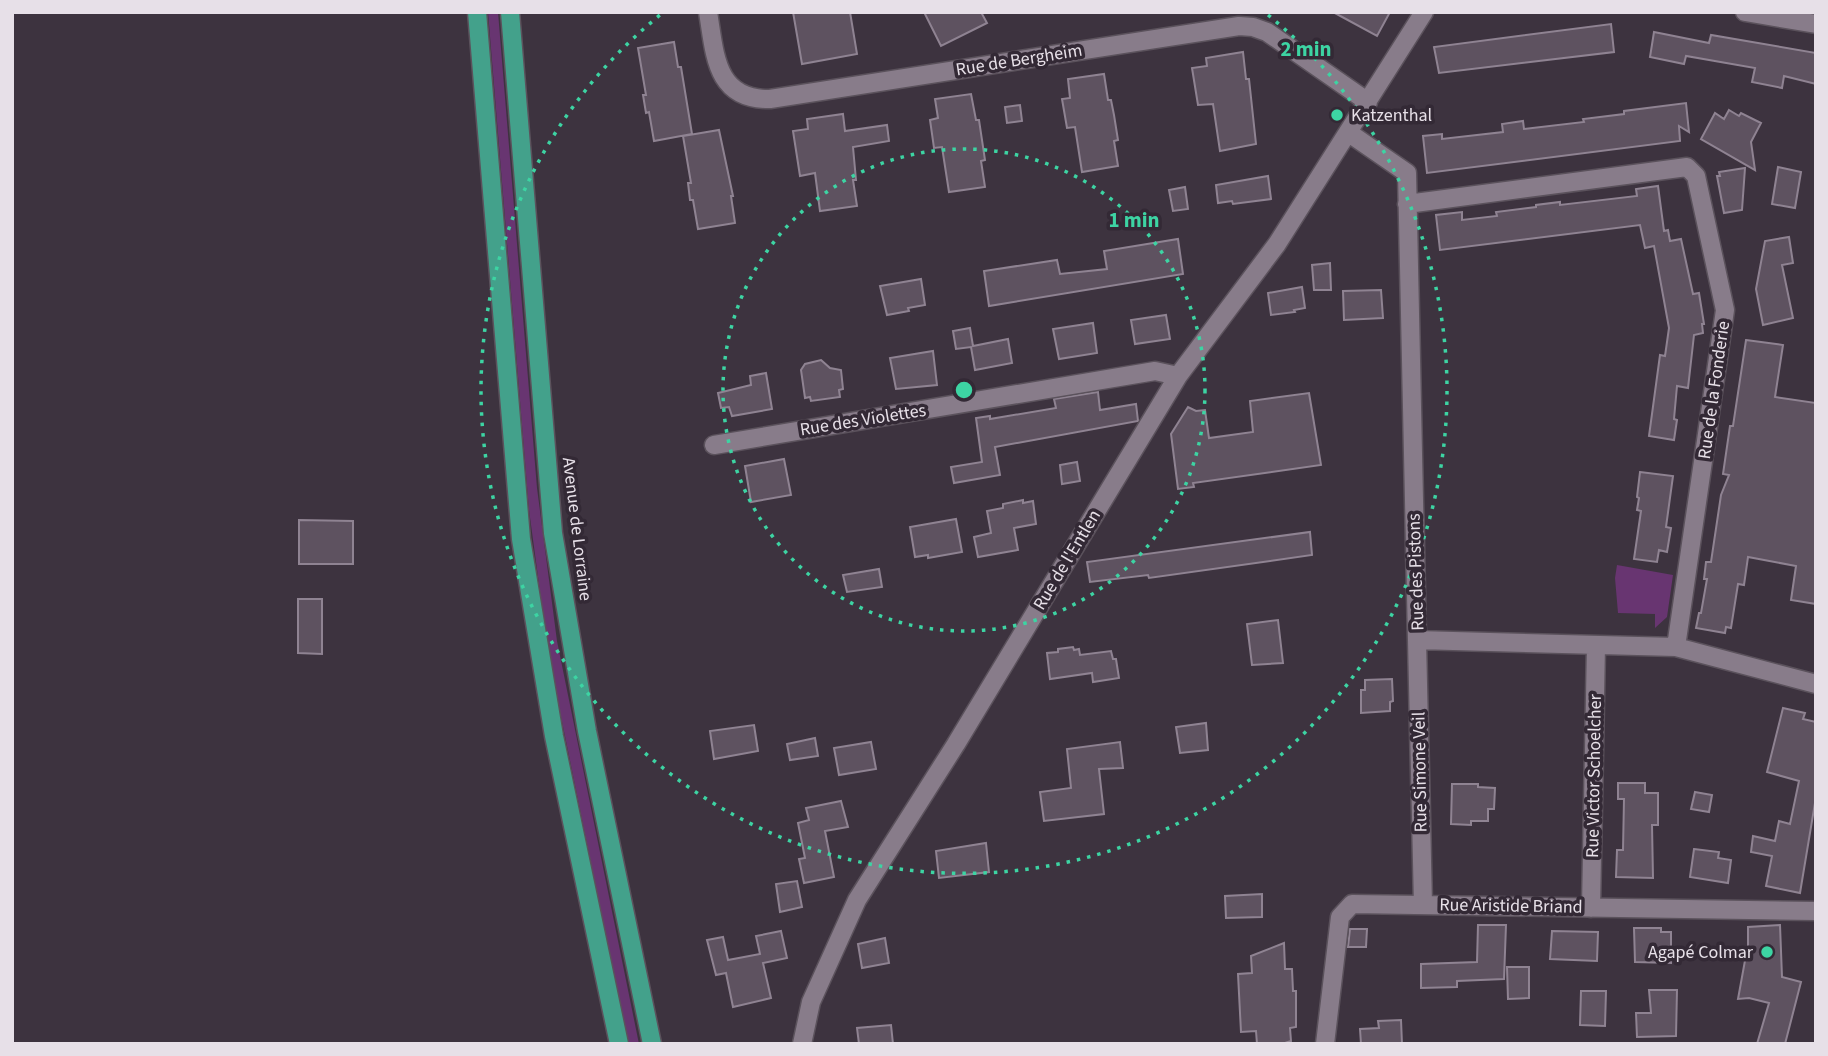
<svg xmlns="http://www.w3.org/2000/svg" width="1828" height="1056" font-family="'Source Sans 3',sans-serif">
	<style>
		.green { fill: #683571 }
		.building { fill: #5e5260; stroke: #8f8392; stroke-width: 2 }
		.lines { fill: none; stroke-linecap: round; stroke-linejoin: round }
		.minor-casing { stroke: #5b525c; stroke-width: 21 }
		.major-casing { stroke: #5b525c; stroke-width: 21 }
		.minor { stroke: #887c8a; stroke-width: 18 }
		.major { stroke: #43a18b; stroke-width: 18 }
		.ring { fill: none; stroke: #3dd4a3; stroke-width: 3.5; stroke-dasharray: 3.5 7 }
		.poi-dot { fill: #3dd4a3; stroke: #332935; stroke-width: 2.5 }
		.labels { text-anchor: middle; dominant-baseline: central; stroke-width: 7; stroke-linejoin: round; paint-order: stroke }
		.street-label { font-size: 18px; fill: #e7e0e8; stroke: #332935 }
		.poi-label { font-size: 18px; fill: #e7e0e8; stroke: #332935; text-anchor: start }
		.centre { fill: #3dd4a3; stroke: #332935; stroke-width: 3.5 }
		.ring-label { font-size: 21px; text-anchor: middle; font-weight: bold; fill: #3dd4a3; stroke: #332935; stroke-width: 7; stroke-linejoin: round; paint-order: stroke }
	</style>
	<rect width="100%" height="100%" fill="#3d333f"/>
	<path class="green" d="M 488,12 L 498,12 L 537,488 L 557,641 L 639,1044 L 628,1044 L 549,658 L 529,510 Z
		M 1617,565 L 1673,575 L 1667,617 L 1655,628 L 1655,614 L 1618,613 L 1615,578 Z"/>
	<path class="building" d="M 793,12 L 850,12 L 857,54 L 802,64 Z
		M 924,12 L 981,12 L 987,23 L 941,46 Z
		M 1333,12 L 1390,12 L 1377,36 Z
		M 1611,24 L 1614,52 L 1439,73 L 1434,47 Z
		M 1654,32 L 1709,43 L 1711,35 L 1816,53 L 1816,84 L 1784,76 L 1782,88 L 1752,82 L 1755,68 L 1686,56 L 1684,64 L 1650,57 Z
		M 674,42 L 678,67 L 681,67 L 692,134 L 654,141 L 649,112 L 646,113 L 643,95 L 646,95 L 638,48 Z
		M 1243,52 L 1246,79 L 1249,79 L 1256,144 L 1220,151 L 1213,104 L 1198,105 L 1192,68 L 1207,66 L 1206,58 Z
		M 1104,74 L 1108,100 L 1111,100 L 1114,115 L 1118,140 L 1114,141 L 1118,166 L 1082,172 L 1075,127 L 1067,128 L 1062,99 L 1070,98 L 1068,79 Z
		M 971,94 L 976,120 L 979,120 L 985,160 L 981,161 L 985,187 L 949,192 L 942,147 L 934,148 L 930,120 L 938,118 L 935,99 Z
		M 1686,103 L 1689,132 L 1679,126 L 1680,141 L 1427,173 L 1423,136 L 1442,134 L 1442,139 L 1503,132 L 1502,124 L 1523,121 L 1524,129 L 1584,122 L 1583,119 L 1624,114 L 1624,111 Z
		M 1020,105 L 1022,121 L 1007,123 L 1005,107 Z
		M 1729,110 L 1739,116 L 1741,113 L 1761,123 L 1751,142 L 1755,170 L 1701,139 L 1715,113 L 1724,119 Z
		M 843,114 L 845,131 L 887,125 L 889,141 L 853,147 L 856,180 L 853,180 L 857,206 L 820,211 L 815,173 L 800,176 L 793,131 L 808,129 L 807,119 Z
		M 719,130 L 733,196 L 731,196 L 735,223 L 698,229 L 693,200 L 690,200 L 688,183 L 691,183 L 683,136 Z
		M 1778,167 L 1801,172 L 1795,208 L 1772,204 Z
		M 1745,168 L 1742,210 L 1724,213 L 1717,176 L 1720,176 L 1719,172 Z
		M 1268,176 L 1271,199 L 1233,204 L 1232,201 L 1218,203 L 1216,185 Z
		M 1658,186 L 1664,231 L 1668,230 L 1670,241 L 1681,239 L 1693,294 L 1699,293 L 1704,324 L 1702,324 L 1703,333 L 1694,335 L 1688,388 L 1677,386 L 1674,419 L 1677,420 L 1674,440 L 1649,436 L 1660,355 L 1665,356 L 1669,328 L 1654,246 L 1645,248 L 1640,225 L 1440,250 L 1436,215 L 1462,212 L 1462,220 L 1497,216 L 1496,212 L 1536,207 L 1536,205 L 1560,202 L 1560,205 L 1637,196 L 1636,189 Z
		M 1185,187 L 1188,209 L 1173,211 L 1169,190 Z
		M 1789,237 L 1793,263 L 1782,265 L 1793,318 L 1763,325 L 1756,289 L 1765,241 Z
		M 1178,239 L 1183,274 L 989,306 L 984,271 L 1057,260 L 1060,274 L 1107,269 L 1104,251 Z
		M 1330,263 L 1331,290 L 1314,290 L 1312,265 Z
		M 921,279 L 925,305 L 908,308 L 909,311 L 887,315 L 880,286 Z
		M 1302,287 L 1305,308 L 1294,310 L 1295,312 L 1271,315 L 1268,293 Z
		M 1381,290 L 1383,318 L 1344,320 L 1343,291 Z
		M 1166,315 L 1170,339 L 1135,344 L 1131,320 Z
		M 1093,323 L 1097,353 L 1059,359 L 1053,329 Z
		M 970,328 L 973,346 L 1008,339 L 1012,363 L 975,370 L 971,347 L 956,349 L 953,331 Z
		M 1746,340 L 1783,345 L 1775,397 L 1816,403 L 1816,604 L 1791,600 L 1796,566 L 1748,557 L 1744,585 L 1738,584 L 1731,628 L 1726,627 L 1725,633 L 1696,628 L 1699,613 L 1701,613 L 1707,579 L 1704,579 L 1706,562 L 1711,562 L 1721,495 L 1729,475 L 1723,474 L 1730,426 L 1733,426 Z
		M 933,351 L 937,385 L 896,389 L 890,358 Z
		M 821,360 L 830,368 L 841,370 L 843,389 L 839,390 L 840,397 L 811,401 L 810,397 L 805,398 L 801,370 L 805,364 Z
		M 766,373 L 772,409 L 732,416 L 729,407 L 721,408 L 718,393 L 751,385 L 750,376 Z
		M 1098,392 L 1100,410 L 1136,404 L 1138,421 L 995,447 L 1000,475 L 954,483 L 951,467 L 982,462 L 976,418 L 990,416 L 990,419 L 1056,408 L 1054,399 Z
		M 1309,393 L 1321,465 L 1193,483 L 1194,487 L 1178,489 L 1171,434 L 1188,407 L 1196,411 L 1205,410 L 1209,438 L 1253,432 L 1250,401 Z
		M 784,459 L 791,495 L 751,502 L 745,466 Z
		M 1077,462 L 1080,481 L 1062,484 L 1060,465 Z
		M 1640,472 L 1673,476 L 1666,527 L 1671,528 L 1667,552 L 1659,550 L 1657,562 L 1634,559 L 1641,511 L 1637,510 L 1639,498 L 1637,497 Z
		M 1023,500 L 1023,503 L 1033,501 L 1036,524 L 1014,528 L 1018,550 L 978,557 L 974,537 L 991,533 L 987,511 L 1003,508 L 1003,504 Z
		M 956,519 L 962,552 L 928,558 L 928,555 L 915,557 L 910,527 Z
		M 299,520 L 353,521 L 353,564 L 299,564 Z
		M 1310,532 L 1312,555 L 1149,578 L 1148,575 L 1090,582 L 1087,562 Z
		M 879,569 L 882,587 L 847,592 L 843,575 Z
		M 298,599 L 322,599 L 322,654 L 298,653 Z
		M 1278,620 L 1283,663 L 1252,665 L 1247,624 Z
		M 1073,647 L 1074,650 L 1079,649 L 1080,655 L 1111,651 L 1113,659 L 1116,659 L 1119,678 L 1093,682 L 1092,673 L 1050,679 L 1047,653 L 1058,652 L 1058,649 Z
		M 1392,679 L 1393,701 L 1390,702 L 1390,711 L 1361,713 L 1361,690 L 1365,690 L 1365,680 Z
		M 1783,708 L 1805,713 L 1803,719 L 1816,722 L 1816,797 L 1800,893 L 1766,886 L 1772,856 L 1751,852 L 1753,836 L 1775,841 L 1779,821 L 1790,824 L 1799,781 L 1767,772 Z
		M 1206,723 L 1208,750 L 1180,753 L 1176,727 Z
		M 754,725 L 758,751 L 714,759 L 710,731 Z
		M 815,738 L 818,756 L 790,760 L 787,744 Z
		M 871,742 L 876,769 L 839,775 L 834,748 Z
		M 1120,742 L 1123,768 L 1099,769 L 1104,814 L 1044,821 L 1040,792 L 1071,788 L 1067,749 Z
		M 1618,783 L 1645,783 L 1645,793 L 1658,793 L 1658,825 L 1652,825 L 1653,878 L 1616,877 L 1617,850 L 1623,850 L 1624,799 L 1618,799 Z
		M 1452,784 L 1478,784 L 1478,787 L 1495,788 L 1494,809 L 1488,809 L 1488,821 L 1471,821 L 1471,825 L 1451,824 Z
		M 1695,792 L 1712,795 L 1709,812 L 1691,809 Z
		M 841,801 L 848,827 L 825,831 L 834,877 L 804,883 L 799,859 L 805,858 L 798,823 L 809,820 L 806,808 Z
		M 986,843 L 989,872 L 939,878 L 936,851 Z
		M 1694,849 L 1719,852 L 1718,858 L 1731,860 L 1728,883 L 1690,877 Z
		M 797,881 L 802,907 L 780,912 L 776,884 Z
		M 1262,894 L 1262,917 L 1226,918 L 1225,896 Z
		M 1478,925 L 1506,925 L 1504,979 L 1457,981 L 1457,987 L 1421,988 L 1421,964 L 1477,962 Z
		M 1780,925 L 1782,977 L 1801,982 L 1785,1044 L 1757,1044 L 1769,1003 L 1749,998 L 1738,999 L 1746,955 L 1748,955 L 1748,927 Z
		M 1634,928 L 1661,928 L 1661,932 L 1671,932 L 1671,963 L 1635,962 Z
		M 1350,929 L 1367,929 L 1366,947 L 1348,947 Z
		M 781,931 L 787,958 L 763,963 L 771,998 L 733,1007 L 726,973 L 716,975 L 707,940 L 723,937 L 728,960 L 760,954 L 756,936 Z
		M 1552,931 L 1598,932 L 1597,961 L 1550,959 Z
		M 885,938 L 889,963 L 862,968 L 858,944 Z
		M 1284,943 L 1285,969 L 1292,969 L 1293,991 L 1296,991 L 1296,1027 L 1290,1028 L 1291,1041 L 1282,1044 L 1257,1044 L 1256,1031 L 1241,1032 L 1238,974 L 1252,973 L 1251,956 Z
		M 1507,967 L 1529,967 L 1529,998 L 1508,999 Z
		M 1649,990 L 1677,990 L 1676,1036 L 1637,1037 L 1636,1013 L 1651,1013 Z
		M 1581,991 L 1606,991 L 1605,1026 L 1580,1025 Z
		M 1401,1020 L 1402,1044 L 1361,1044 L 1360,1029 L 1379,1028 L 1378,1021 Z
		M 891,1025 L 893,1044 L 859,1044 L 857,1028 Z"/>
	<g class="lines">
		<defs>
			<path id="minor" d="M 708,12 C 715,54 715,100 770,99 L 1239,26 L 1253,27 L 1267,32 L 1368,102
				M 1745,12 L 1816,24
				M 1349,133 L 1407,173 L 1417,640 L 1676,647 L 1816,684
				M 1407,204 L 1687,167 L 1696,176 L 1725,310 L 1676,647
				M 714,445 L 1155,371 L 1178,376
				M 1417,640 L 1423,905
				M 1591,908 L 1596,645
				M 802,1044 L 811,1002 L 857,900 L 956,744 L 1178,376 L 1277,244 L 1424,12
				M 1325,1044 L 1340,917 L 1352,904 L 1816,911"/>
			<path id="major" d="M 477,12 L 521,539 L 554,736 L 619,1044
				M 510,12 L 553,533 L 587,731 L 652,1044"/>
		</defs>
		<use href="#minor" class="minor-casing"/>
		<use href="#major" class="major-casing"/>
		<use href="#minor" class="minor"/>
		<use href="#major" class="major"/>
	</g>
	<g class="ring">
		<circle cx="964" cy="390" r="241"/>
		<path d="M1268 15A483 483 0 1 1 660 15"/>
	</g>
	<g class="poi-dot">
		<circle cx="1337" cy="115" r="7"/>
		<circle cx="1767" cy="952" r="7"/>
	</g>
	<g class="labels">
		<g class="street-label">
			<text transform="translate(1019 60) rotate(-9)">Rue de Bergheim</text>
			<text transform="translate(1714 390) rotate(-82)">Rue de la Fonderie</text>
			<text transform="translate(863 420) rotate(-9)">Rue des Violettes</text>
			<text transform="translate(577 529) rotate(83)">Avenue de Lorraine</text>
			<text transform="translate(1067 560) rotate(-59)">Rue de l'Entlen</text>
			<text transform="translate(1416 572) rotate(-92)">Rue des Pistons</text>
			<text transform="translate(1420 772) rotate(-91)">Rue Simone Veil</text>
			<text transform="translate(1594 776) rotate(-89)">Rue Victor Schoelcher</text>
			<text transform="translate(1511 906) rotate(1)">Rue Aristide Briand</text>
		</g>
		<g class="poi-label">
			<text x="1351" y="115">Katzenthal</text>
			<text x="1753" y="952" text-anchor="end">Agapé Colmar</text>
		</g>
	</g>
	<circle cx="964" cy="390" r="10" class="centre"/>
	<g class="ring-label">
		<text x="1306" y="56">2 min</text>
		<text x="1134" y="227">1 min</text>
	</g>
	<rect width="1828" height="1056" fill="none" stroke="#e7e0e8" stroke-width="28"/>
</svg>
